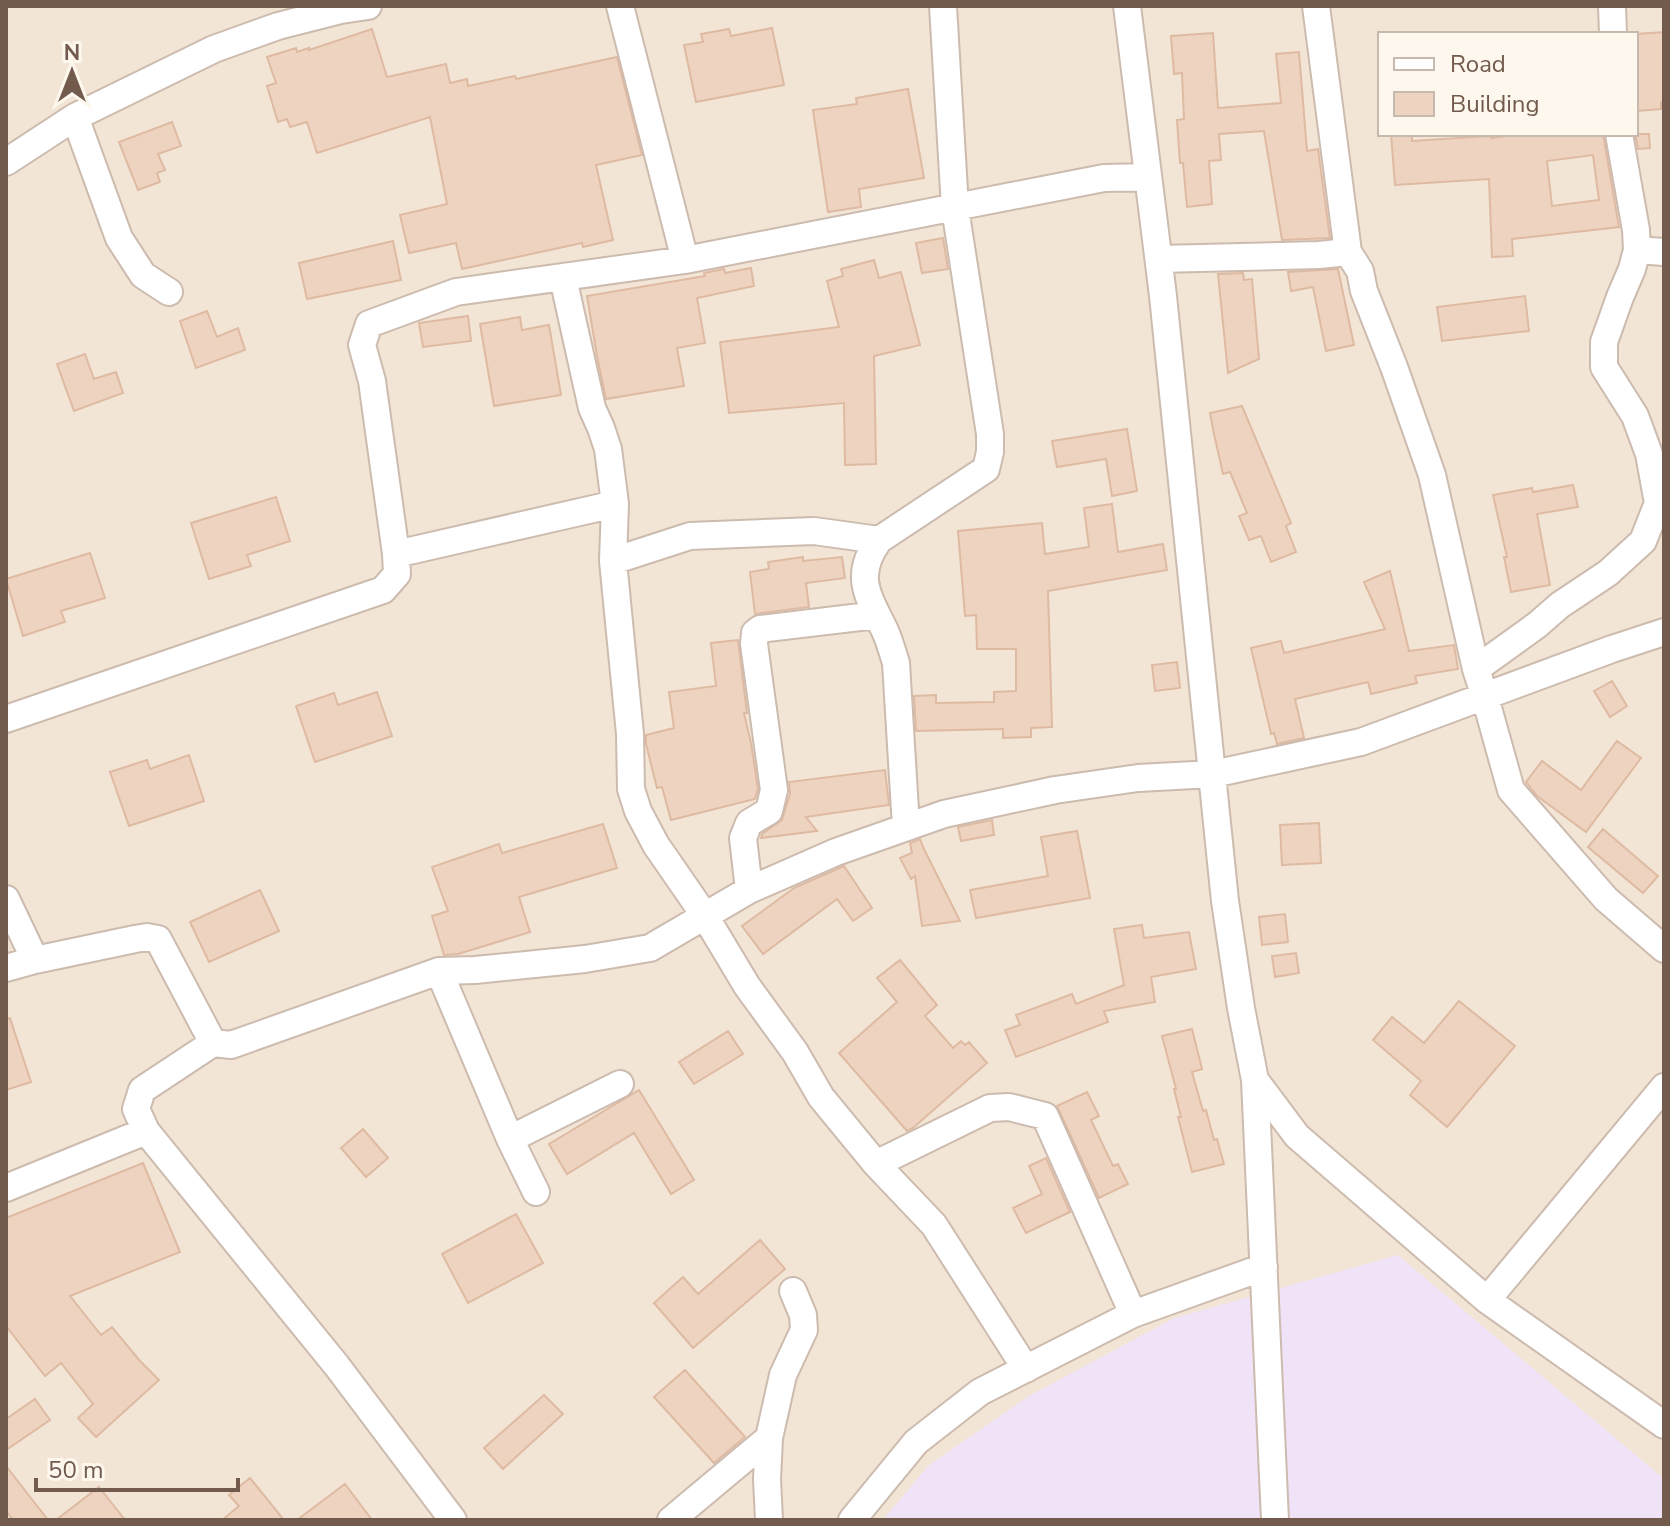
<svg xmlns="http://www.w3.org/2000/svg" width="1670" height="1526" font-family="'Nunito Sans',sans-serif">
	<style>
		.residential { fill: #f2e5d6; fill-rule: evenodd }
		.education { fill: #f0e3f7 }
		.building { fill: #eed3c0; stroke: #dfbaa2; stroke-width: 2; fill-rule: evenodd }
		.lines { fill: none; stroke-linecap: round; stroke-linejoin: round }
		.street-casing { stroke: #ccbbae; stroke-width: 30 }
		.street { stroke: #fff; stroke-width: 26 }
	</style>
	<rect width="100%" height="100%" fill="#fbf3e7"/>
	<path class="residential" d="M 6,6 L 1664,6 L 1664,1520 L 6,1520 ZM 1380,34 L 1636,34 L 1636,134 L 1380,134 Z"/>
	<path class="education" d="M 1398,1255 L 1664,1479 L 1664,1520 L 883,1520 L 929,1465 L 1029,1396 L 1174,1318 Z"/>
	<path class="building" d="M 772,28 L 784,85 L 696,102 L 684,45 L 703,42 L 701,34 L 729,29 L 731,36 Z
		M 372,29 L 387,77 L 446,64 L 450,83 L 467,79 L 468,86 L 515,76 L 516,79 L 617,57 L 642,155 L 596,165 L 613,240 L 583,247 L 582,243 L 462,269 L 456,243 L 409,253 L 400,215 L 447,204 L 430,117 L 317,153 L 307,122 L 290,127 L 287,119 L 278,122 L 267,86 L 276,83 L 267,57 L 296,48 L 297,52 L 309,48 L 309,50 Z
		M 1664,32 L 1664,102 L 1661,102 L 1661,109 L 1637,111 L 1636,34 Z
		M 1213,33 L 1218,108 L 1281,103 L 1276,54 L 1299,52 L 1307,151 L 1318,149 L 1330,238 L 1282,240 L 1264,131 L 1219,134 L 1221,160 L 1209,161 L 1212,204 L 1187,207 L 1183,163 L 1180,163 L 1177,120 L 1184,119 L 1182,73 L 1174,74 L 1171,36 Z
		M 908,89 L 924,178 L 859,189 L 861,207 L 828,212 L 813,110 L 857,104 L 856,98 Z
		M 172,122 L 181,146 L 158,154 L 165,170 L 157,173 L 160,182 L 138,190 L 119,142 Z
		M 1391,134 L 1412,134 L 1412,141 L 1491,136 L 1491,138 L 1522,134 L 1603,134 L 1619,227 L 1512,239 L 1513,256 L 1492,257 L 1489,179 L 1395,185 ZM 1593,155 L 1599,200 L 1552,206 L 1547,161 Z
		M 1635,134 L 1649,134 L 1650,148 L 1638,149 Z
		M 943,238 L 948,269 L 922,273 L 916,243 Z
		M 393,241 L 401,280 L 307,299 L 299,263 Z
		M 874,260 L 879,278 L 901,272 L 920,345 L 874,356 L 876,464 L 845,465 L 844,403 L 729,413 L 720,342 L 839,327 L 827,281 L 843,276 L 841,269 Z
		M 751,268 L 754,286 L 697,298 L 705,343 L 677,348 L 684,386 L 606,399 L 597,356 L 587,296 L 705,276 L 704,273 L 724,269 L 725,273 Z
		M 1338,269 L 1354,345 L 1326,351 L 1313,287 L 1291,291 L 1288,272 Z
		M 1243,273 L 1244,280 L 1252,279 L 1259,359 L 1228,373 L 1218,274 Z
		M 1525,296 L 1529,331 L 1442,341 L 1437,307 Z
		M 207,311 L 217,337 L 238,328 L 245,350 L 196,368 L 180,321 Z
		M 468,316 L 471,341 L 423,347 L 419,323 Z
		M 520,317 L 522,330 L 549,325 L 561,395 L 494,406 L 480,324 Z
		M 85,354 L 94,379 L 116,372 L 123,393 L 74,411 L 57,364 Z
		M 1242,406 L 1291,523 L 1286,526 L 1296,552 L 1271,562 L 1261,536 L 1249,540 L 1239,516 L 1247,513 L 1230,472 L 1223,474 L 1214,434 L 1210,413 Z
		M 1127,429 L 1137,491 L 1112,496 L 1106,459 L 1057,467 L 1052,441 Z
		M 1573,485 L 1578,507 L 1537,514 L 1550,585 L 1511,592 L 1504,557 L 1507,557 L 1493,495 L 1532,488 L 1533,492 Z
		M 276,497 L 290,541 L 247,555 L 251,566 L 209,579 L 191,523 Z
		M 1112,504 L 1118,552 L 1163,544 L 1167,570 L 1048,591 L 1052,727 L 1031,728 L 1031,737 L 1003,738 L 1003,729 L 916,731 L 914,696 L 936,695 L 936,703 L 994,702 L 994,692 L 1016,691 L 1016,649 L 977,649 L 976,615 L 965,616 L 958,531 L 1042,523 L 1045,554 L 1089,547 L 1084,508 Z
		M 90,553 L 105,598 L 61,611 L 65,622 L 23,636 L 6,579 Z
		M 803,557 L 803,561 L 842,557 L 845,578 L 806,583 L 809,607 L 755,614 L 750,572 L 769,569 L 768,562 Z
		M 1390,571 L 1409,651 L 1454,645 L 1458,669 L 1415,676 L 1417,683 L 1371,694 L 1368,682 L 1295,699 L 1304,738 L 1277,744 L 1274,733 L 1271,734 L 1251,648 L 1281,641 L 1284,653 L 1385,629 L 1364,582 Z
		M 738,640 L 747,713 L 744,713 L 751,743 L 758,789 L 755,799 L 671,820 L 662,787 L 657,788 L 646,744 L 646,735 L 674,728 L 669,692 L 716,686 L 711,643 Z
		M 1177,662 L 1180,688 L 1155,691 L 1152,665 Z
		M 1612,681 L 1627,706 L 1610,717 L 1594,691 Z
		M 377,692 L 392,736 L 315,762 L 296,706 L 334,693 L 338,705 Z
		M 1617,741 L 1641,758 L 1586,832 L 1537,796 L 1526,782 L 1542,761 L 1581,790 Z
		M 189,755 L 204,801 L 129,826 L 110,772 L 147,760 L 150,769 Z
		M 885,770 L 889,805 L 806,817 L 817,831 L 761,838 L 762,834 L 782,820 L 790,794 L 789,782 Z
		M 992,820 L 994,835 L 961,841 L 958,827 Z
		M 1319,823 L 1321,863 L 1282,865 L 1280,825 Z
		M 603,824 L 617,868 L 519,897 L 530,932 L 458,954 L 444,955 L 432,916 L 448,911 L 432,867 L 499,844 L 502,853 Z
		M 1603,829 L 1658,876 L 1643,893 L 1588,847 Z
		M 1077,831 L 1090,898 L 976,918 L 970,890 L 1048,876 L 1041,837 Z
		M 920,839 L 923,847 L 960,921 L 922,926 L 915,876 L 911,879 L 900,858 L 912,853 L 910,843 Z
		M 844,866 L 872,908 L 853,921 L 837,899 L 763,954 L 742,926 L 794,888 Z
		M 260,890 L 279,931 L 209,962 L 190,922 Z
		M 1285,914 L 1288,942 L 1262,945 L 1259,917 Z
		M 1142,925 L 1144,938 L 1189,932 L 1196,969 L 1151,977 L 1155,1002 L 1104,1011 L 1108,1022 L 1016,1057 L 1005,1030 L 1020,1025 L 1016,1015 L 1072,994 L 1076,1004 L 1124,985 L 1114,929 Z
		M 1296,953 L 1299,973 L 1275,977 L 1272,956 Z
		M 900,960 L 937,1005 L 925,1016 L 953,1048 L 961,1041 L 965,1045 L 969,1042 L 987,1063 L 913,1128 L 907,1131 L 839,1053 L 897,1002 L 877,978 Z
		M 1459,1001 L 1515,1046 L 1447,1127 L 1410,1095 L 1421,1081 L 1373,1040 L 1392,1017 L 1424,1043 Z
		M 10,1018 L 31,1082 L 6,1090 L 6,1019 Z
		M 1192,1029 L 1202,1069 L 1192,1072 L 1203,1111 L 1206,1110 L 1214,1140 L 1217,1139 L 1224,1164 L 1192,1172 L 1178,1117 L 1181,1117 L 1174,1089 L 1176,1089 L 1162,1036 Z
		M 728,1031 L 743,1054 L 694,1084 L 679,1062 Z
		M 639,1090 L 694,1180 L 671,1194 L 634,1133 L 567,1174 L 549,1144 Z
		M 1087,1092 L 1099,1116 L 1091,1120 L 1113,1166 L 1118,1164 L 1128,1184 L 1099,1198 L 1057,1106 Z
		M 363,1129 L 388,1158 L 366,1177 L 341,1148 Z
		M 1046,1158 L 1070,1212 L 1026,1233 L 1013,1208 L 1042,1194 L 1029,1166 Z
		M 143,1163 L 180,1252 L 70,1296 L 101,1335 L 112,1327 L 140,1361 L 159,1380 L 96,1437 L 78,1418 L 93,1404 L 61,1363 L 45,1376 L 6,1326 L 6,1218 Z
		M 516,1214 L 543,1263 L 468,1303 L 442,1254 Z
		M 760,1240 L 785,1269 L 693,1348 L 654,1303 L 683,1277 L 698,1294 Z
		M 685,1370 L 745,1437 L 714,1463 L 654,1397 Z
		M 544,1395 L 563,1414 L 503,1469 L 484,1448 Z
		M 35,1399 L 50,1420 L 6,1450 L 6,1419 Z
		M 6,1466 L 48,1520 L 13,1520 L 6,1511 Z
		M 250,1478 L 284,1520 L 222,1520 L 239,1506 L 229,1495 Z
		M 345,1484 L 372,1520 L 297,1520 Z
		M 99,1487 L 125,1520 L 56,1520 Z"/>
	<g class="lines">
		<defs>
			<path id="street" d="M 620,6 L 685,260
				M 1127,6 L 1163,296 L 1225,901 L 1241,1008 L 1255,1080 L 1297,1136 L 1487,1300 L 1664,1425
				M 1316,6 L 1348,252
				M 1612,6 L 1613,34
				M 75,117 L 119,238 L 143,275 L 169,292
				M 6,162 L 75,117 L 214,49 L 278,26 L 341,10 L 368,6
				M 1637,250 L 1664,252
				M 1159,259 L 1319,255 L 1348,252 L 1360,271 L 1364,291 L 1394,367 L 1432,475 L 1476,669 L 1485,697 L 1511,790 L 1606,899 L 1664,949
				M 563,278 L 592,408 L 601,428 L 608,449 L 615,504 L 613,561 L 630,734 L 631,789 L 638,811 L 656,845 L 705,916 L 747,986 L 795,1052 L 821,1097 L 876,1164 L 934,1225 L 1026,1369
				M 396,554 L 615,504
				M 613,561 L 690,536 L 814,531 L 879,540
				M 1476,669 L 1537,625 L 1560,605 L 1608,573 L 1643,541 L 1658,503 L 1649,454 L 1635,416 L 1604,367 L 1604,342 L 1620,297 L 1632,269 L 1637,250 L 1636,230 L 1619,134
				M 6,719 L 383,590 L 397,574 L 396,554 L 372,381 L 362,345 L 369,324 L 456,292 L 685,260 L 1104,178 L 1148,177
				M 906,827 L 896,663 C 893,653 890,643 886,633 C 869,597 852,577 879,540 L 986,469 L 990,452 L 990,434 L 955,208 L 943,6
				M 749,890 L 743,838 L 749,823 L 769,811 L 774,790 L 754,644 L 755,633 L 760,629 L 877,615
				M 6,899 L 35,960
				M 6,968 L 35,960 L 135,939 L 147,937 L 158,939 L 213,1043 L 231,1045 L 439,971 L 475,970 L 585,959 L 650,948 L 749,890 L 836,852 L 944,814 L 1055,790 L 1138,778 L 1213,774 L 1361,742 L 1612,649 L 1664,632
				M 439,971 L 510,1139 L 536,1192
				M 213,1043 L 142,1090 L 136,1109 L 146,1131 L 337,1366 L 453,1520
				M 1255,1080 L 1275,1520
				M 510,1139 L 620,1084
				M 876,1164 L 990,1108 L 1009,1107 L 1045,1116 L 1133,1314
				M 6,1188 L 146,1131
				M 1487,1300 L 1664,1087
				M 671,1520 L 769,1438
				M 769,1520 L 767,1479 L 769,1438 L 783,1375 L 804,1330 L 803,1315 L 793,1291
				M 852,1520 L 916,1442 L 980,1392 L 1133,1314 L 1264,1267"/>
		</defs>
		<use href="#street" class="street-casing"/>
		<use href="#street" class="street"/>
	</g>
	<rect width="1670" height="1526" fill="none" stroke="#725b4d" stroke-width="16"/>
	<rect x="1378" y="32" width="260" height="104" fill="#fef7ed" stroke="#c6b9ad" stroke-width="2"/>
	<rect x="1394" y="58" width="40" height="12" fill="#ffffff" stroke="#c6b9ad" stroke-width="2"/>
	<text x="1450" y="72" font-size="24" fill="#725b4d">Road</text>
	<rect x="1394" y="92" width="40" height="24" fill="#eed3c0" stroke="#c6b9ad" stroke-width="2"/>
	<text x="1450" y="112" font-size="24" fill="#725b4d">Building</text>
	<g transform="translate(72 72)" stroke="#fef7ed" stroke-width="6" paint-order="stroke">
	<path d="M0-6L14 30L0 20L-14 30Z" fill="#725b4d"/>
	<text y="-12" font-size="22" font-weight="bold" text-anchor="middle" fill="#725b4d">N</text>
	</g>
	<path d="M36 1478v12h202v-12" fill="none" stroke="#725b4d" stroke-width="4"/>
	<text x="48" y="1478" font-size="24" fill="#725b4d" stroke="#fef7ed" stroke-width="6" paint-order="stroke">50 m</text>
</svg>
